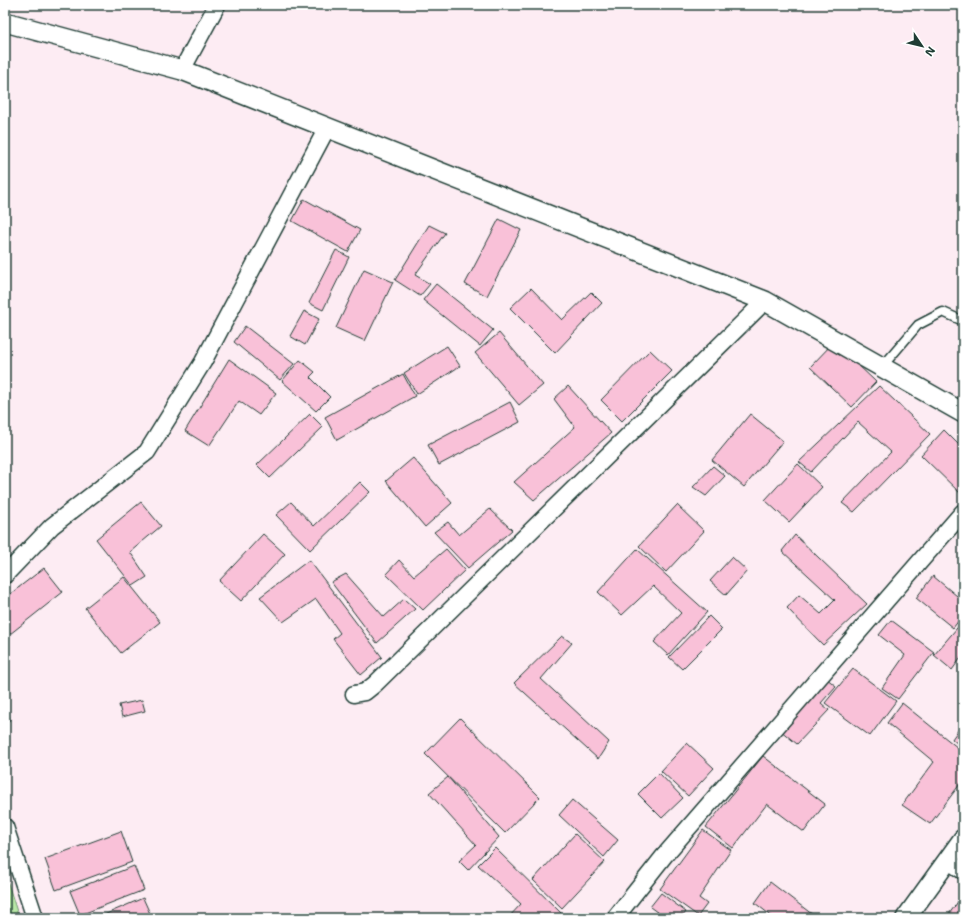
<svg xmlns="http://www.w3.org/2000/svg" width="968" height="923" font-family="'Shantell Sans',sans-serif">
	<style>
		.green { fill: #b8e7a6; stroke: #6c926d }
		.building { fill: #f9c1d8; stroke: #1f3d34 }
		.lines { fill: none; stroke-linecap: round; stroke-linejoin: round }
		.service-casing { stroke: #1f3d34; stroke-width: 11 }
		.minor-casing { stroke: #1f3d34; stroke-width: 19 }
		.tertiary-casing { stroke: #1f3d34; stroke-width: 22 }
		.service { stroke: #fff; stroke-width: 8 }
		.minor { stroke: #fff; stroke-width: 16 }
		.tertiary { stroke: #fff; stroke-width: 19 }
	</style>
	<rect width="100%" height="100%" fill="#fdecf3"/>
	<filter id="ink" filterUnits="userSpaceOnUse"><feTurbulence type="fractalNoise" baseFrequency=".025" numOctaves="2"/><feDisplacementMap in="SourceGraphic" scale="8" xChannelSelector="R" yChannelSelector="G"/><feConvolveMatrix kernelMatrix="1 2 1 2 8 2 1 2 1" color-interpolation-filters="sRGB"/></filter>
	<g filter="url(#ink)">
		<path class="green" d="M 5,874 L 19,918 L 5,918 Z"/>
		<path class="building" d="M 304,199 L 360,230 L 348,252 L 292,221 Z
			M 499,219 L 521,230 L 487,296 L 465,284 Z
			M 429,225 L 445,233 L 415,275 L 430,284 L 420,296 L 395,280 Z
			M 336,250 L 349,257 L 323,310 L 309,303 Z
			M 364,269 L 393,282 L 365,341 L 336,328 Z
			M 436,284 L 493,330 L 480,346 L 423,300 Z
			M 531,288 L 562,320 L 591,292 L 602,303 L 555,353 L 510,308 Z
			M 304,311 L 319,319 L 305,345 L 290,336 Z
			M 245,326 L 294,364 L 280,380 L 234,342 Z
			M 499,333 L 543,385 L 519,405 L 475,353 Z
			M 834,342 L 876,382 L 852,407 L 810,367 Z
			M 447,346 L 460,366 L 417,394 L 404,373 Z
			M 650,350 L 672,371 L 622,421 L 601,400 Z
			M 229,359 L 276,393 L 259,415 L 239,401 L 209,446 L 185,431 Z
			M 300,360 L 315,372 L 310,377 L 330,397 L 316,411 L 282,381 Z
			M 403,374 L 415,396 L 337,440 L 325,417 Z
			M 568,386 L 611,433 L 534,500 L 514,482 L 575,427 L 554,399 Z
			M 879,386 L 930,434 L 854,512 L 842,503 L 891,452 L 858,422 L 811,472 L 799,462 Z
			M 510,402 L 520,422 L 439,465 L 428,445 Z
			M 310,414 L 323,427 L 270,478 L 257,465 Z
			M 750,414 L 783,441 L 744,487 L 712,460 Z
			M 944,430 L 963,449 L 963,496 L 921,455 Z
			M 413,458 L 452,503 L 425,527 L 386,481 Z
			M 798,464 L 822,487 L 789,522 L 765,500 Z
			M 713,466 L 725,476 L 706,496 L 693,487 Z
			M 360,482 L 370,492 L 310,550 L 276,515 L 291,502 L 314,526 Z
			M 141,502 L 161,526 L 130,552 L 147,577 L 133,586 L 96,539 Z
			M 677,505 L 704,531 L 666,572 L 639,546 Z
			M 490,509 L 512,530 L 468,568 L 434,532 L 448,522 L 459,535 Z
			M 263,534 L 285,554 L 241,601 L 219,581 Z
			M 795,535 L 867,604 L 823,645 L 787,608 L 799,595 L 821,614 L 835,600 L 782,551 Z
			M 446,549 L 465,570 L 423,610 L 386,574 L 399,560 L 414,576 Z
			M 637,549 L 707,612 L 668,655 L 654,642 L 681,613 L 653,586 L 622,615 L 598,592 Z
			M 732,557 L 747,571 L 726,595 L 710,581 Z
			M 309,560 L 382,657 L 361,675 L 333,639 L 340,633 L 316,599 L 283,622 L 260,597 Z
			M 44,568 L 63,592 L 5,638 L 5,598 Z
			M 346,574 L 384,617 L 404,599 L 415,609 L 377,643 L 331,582 Z
			M 933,576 L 963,601 L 963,615 L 953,628 L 916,598 Z
			M 124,577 L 160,622 L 121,653 L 85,608 Z
			M 709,616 L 722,629 L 682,669 L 669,657 Z
			M 891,620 L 934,652 L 898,699 L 882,688 L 905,655 L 879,635 Z
			M 963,621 L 963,655 L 952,670 L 934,655 Z
			M 562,636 L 572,643 L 541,679 L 609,742 L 598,759 L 514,683 Z
			M 853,669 L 896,701 L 870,736 L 825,703 Z
			M 826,678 L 836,686 L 821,703 L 829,710 L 797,744 L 780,730 Z
			M 142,700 L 145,711 L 122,717 L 119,705 Z
			M 902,703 L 963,752 L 963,780 L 930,824 L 902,805 L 934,762 L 887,723 Z
			M 5,707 L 10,720 L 5,722 Z
			M 460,718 L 540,797 L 505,833 L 425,754 Z
			M 963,723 L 963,748 L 952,739 Z
			M 687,743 L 714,768 L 688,796 L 661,771 Z
			M 763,756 L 825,804 L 804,832 L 767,804 L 733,848 L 706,827 Z
			M 659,773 L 683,798 L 662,818 L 638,794 Z
			M 448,777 L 499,837 L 468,870 L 459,861 L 476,845 L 429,793 Z
			M 572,800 L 618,840 L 604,857 L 559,815 Z
			M 703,830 L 731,850 L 699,898 L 707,904 L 698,916 L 660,889 Z
			M 121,831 L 132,862 L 56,890 L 45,859 Z
			M 575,834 L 605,862 L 562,908 L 533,880 Z
			M 495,848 L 562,914 L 557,918 L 508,918 L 521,904 L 478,865 Z
			M 134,866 L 144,890 L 80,915 L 70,891 Z
			M 770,882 L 817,918 L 774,918 L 755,903 Z
			M 661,893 L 686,912 L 681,918 L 665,918 L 650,907 Z
			M 963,895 L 963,918 L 946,918 Z
			M 143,898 L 152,918 L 97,918 Z"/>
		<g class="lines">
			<defs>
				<path id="service" d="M 882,367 L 918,325 L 943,312 L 963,321"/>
				<path id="minor" d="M 182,70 L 217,5
					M 5,575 L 52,526 L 147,452 L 203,362 L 327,128
					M 354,694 L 365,692 L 375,684 L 765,301
					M 5,827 L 35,918
					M 947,860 L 963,871
					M 615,918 L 664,856 L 963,512"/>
				<path id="tertiary" d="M 5,22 L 182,70 L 765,301 L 963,413
					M 906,918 L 963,839"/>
			</defs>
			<use href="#service" class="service-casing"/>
			<use href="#minor" class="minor-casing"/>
			<use href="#tertiary" class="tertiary-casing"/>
			<use href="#service" class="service"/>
			<use href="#minor" class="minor"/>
			<use href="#tertiary" class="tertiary"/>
		</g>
	</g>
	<rect width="968" height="923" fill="none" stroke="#fff" stroke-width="20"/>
	<rect x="10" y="10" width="948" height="903" fill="none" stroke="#1f3d34" stroke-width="1.5" filter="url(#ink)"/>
	<g transform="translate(922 46) rotate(125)" stroke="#ffffff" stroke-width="3" paint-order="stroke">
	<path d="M0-3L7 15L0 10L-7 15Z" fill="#1f3d34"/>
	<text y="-6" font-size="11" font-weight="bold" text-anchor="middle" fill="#1f3d34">N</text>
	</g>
</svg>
